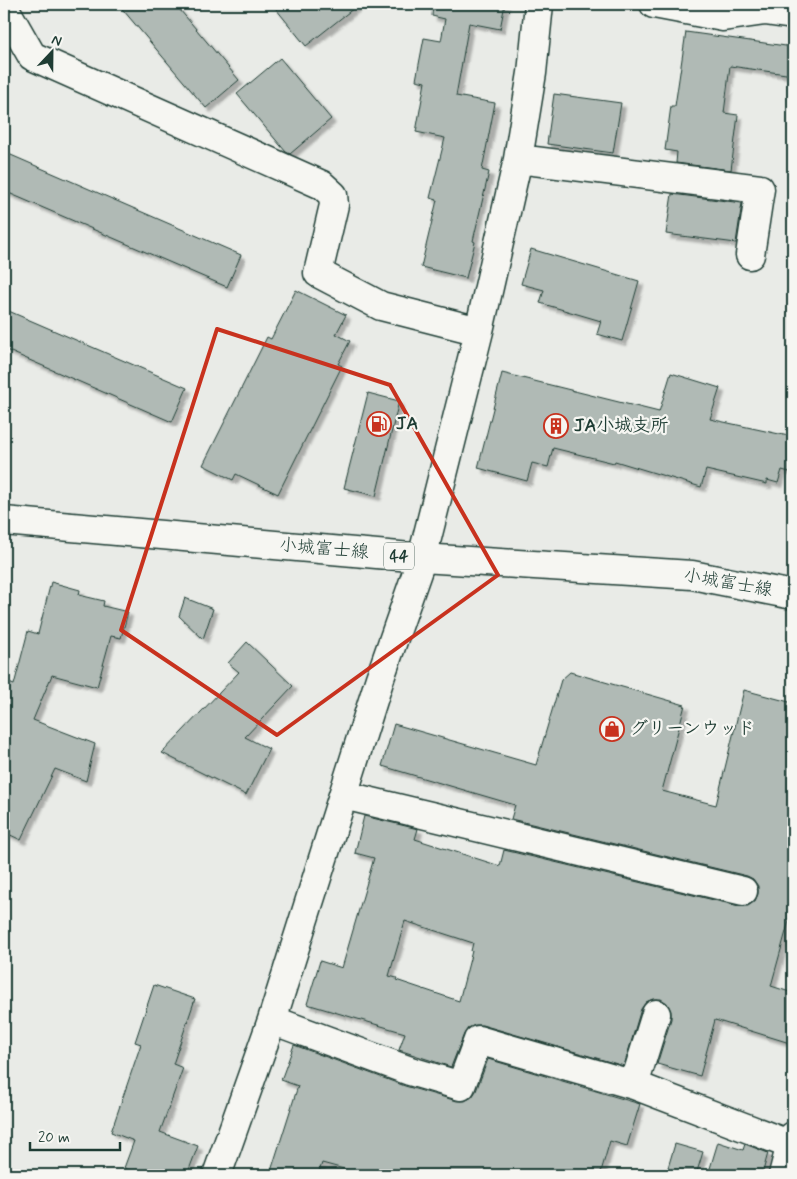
<svg xmlns="http://www.w3.org/2000/svg" width="797" height="1179" font-family="Mynerve,'Klee One',sans-serif">
	<style>
		.building { fill: #b0bab5; stroke: #1f3d34; fill-rule: evenodd; filter: url(#shadow) }
		.lines { fill: none; stroke-linecap: round; stroke-linejoin: round }
		.minor-casing { stroke: #1f3d34; stroke-width: 31 }
		.major-casing { stroke: #1f3d34; stroke-width: 31 }
		.minor { stroke: #f6f6f2; stroke-width: 28 }
		.major { stroke: #f6f6f2; stroke-width: 28 }
		.marked { fill: none; stroke: #c8321e; stroke-width: 4; stroke-linejoin: round }
		.labels { text-anchor: middle; dominant-baseline: central; stroke-width: 4.5; stroke-linejoin: round; paint-order: stroke }
		.shield { fill: #f6f6f2; stroke: #60746d; stroke-width: 1 }
		.shield-label { font-size: 16px; font-weight: bold; fill: #1f3d34 }
		.poi-label { font-size: 18px; font-weight: bold; fill: #1f3d34; stroke: #f6f6f2; text-anchor: start }
		.street-label { font-size: 18px; fill: #1f3d34; stroke: #f6f6f2 }
	</style>
	<defs>
		<filter id="shadow"><feDropShadow dx="4.5" dy="4.5" stdDeviation="1" flood-color="#0004"/></filter>
	</defs>
	<rect width="100%" height="100%" fill="#e9ebe7"/>
	<filter id="ink" filterUnits="userSpaceOnUse"><feTurbulence type="fractalNoise" baseFrequency=".02" numOctaves="2"/><feDisplacementMap in="SourceGraphic" scale="10" xChannelSelector="R" yChannelSelector="G"/><feConvolveMatrix kernelMatrix="1 2 1 2 8 2 1 2 1" color-interpolation-filters="sRGB"/></filter>
	<g filter="url(#ink)">
		<path class="building" d="M 118,4 L 175,4 L 239,80 L 206,108 Z
			M 272,4 L 359,4 L 306,46 Z
			M 433,4 L 505,4 L 500,29 L 469,23 L 456,96 L 495,103 L 482,170 L 489,172 L 473,241 L 475,242 L 466,278 L 421,267 L 437,200 L 430,198 L 445,138 L 416,132 L 425,82 L 416,80 L 424,38 L 441,41 L 445,19 L 432,16 Z
			M 686,32 L 793,47 L 793,75 L 730,66 L 724,113 L 738,115 L 731,170 L 676,163 L 677,152 L 665,150 L 671,106 L 675,106 Z
			M 280,58 L 331,119 L 290,154 L 286,152 L 237,94 Z
			M 554,94 L 621,103 L 613,153 L 547,144 Z
			M 4,152 L 241,255 L 227,287 L 4,191 Z
			M 672,194 L 742,203 L 736,243 L 666,234 Z
			M 531,249 L 639,281 L 622,341 L 597,334 L 601,321 L 540,303 L 544,290 L 521,284 Z
			M 296,290 L 346,315 L 336,334 L 350,341 L 338,364 L 342,366 L 278,494 L 236,474 L 233,480 L 203,465 L 267,337 L 271,339 Z
			M 4,309 L 187,388 L 172,422 L 4,349 Z
			M 502,373 L 659,412 L 671,373 L 720,388 L 710,419 L 793,437 L 793,473 L 782,470 L 778,483 L 767,480 L 767,484 L 706,470 L 701,487 L 615,461 L 614,463 L 553,448 L 548,467 L 532,463 L 527,481 L 478,468 Z
			M 368,393 L 399,401 L 376,496 L 344,488 Z
			M 51,582 L 80,590 L 79,595 L 104,601 L 103,606 L 128,612 L 121,638 L 111,636 L 97,687 L 52,675 L 33,720 L 95,744 L 86,781 L 55,769 L 21,840 L 4,832 L 4,681 L 14,685 L 28,631 L 38,634 Z
			M 185,598 L 213,609 L 203,639 L 179,616 Z
			M 247,642 L 293,686 L 245,737 L 269,749 L 246,795 L 162,753 L 239,672 L 228,663 Z
			M 570,672 L 685,705 L 662,791 L 716,805 L 744,690 L 793,703 L 793,906 L 771,986 L 793,993 L 793,1044 L 715,1020 L 700,1076 L 657,1064 L 671,1019 L 671,1011 L 667,1003 L 661,999 L 653,999 L 646,1002 L 641,1009 L 624,1066 L 482,1025 L 475,1025 L 468,1028 L 464,1034 L 451,1067 L 399,1050 L 405,1033 L 307,1004 L 320,961 L 342,968 L 374,858 L 355,853 L 364,816 L 418,829 L 415,839 L 500,866 L 504,850 L 739,906 L 748,906 L 755,901 L 758,894 L 758,886 L 753,879 L 747,876 L 511,819 L 515,805 L 382,766 L 394,724 L 536,765 L 561,680 ZM 405,921 L 473,943 L 471,951 L 472,951 L 459,1001 L 396,980 L 397,978 L 389,976 Z
			M 154,985 L 195,999 L 173,1064 L 183,1068 L 160,1132 L 198,1146 L 187,1175 L 144,1175 L 124,1168 L 134,1141 L 111,1132 L 141,1044 L 135,1042 Z
			M 294,1045 L 405,1086 L 457,1101 L 465,1101 L 472,1097 L 476,1091 L 488,1059 L 640,1104 L 627,1146 L 610,1141 L 600,1175 L 366,1175 L 322,1163 L 318,1175 L 284,1175 L 271,1171 L 298,1086 L 281,1080 Z
			M 718,1142 L 743,1150 L 745,1144 L 768,1153 L 762,1175 L 708,1175 Z
			M 675,1144 L 703,1152 L 696,1175 L 683,1175 L 667,1171 Z"/>
		<g class="lines">
			<defs>
				<path id="minor" d="M 654,4 L 723,17 L 765,11 L 793,15
					M 4,7 L 32,56 L 322,185 L 333,195 L 334,205 L 318,273 L 381,306 L 479,331
					M 518,159 L 760,189 L 750,255
					M 343,795 L 743,891
					M 272,1020 L 410,1071 L 461,1086 L 478,1040 L 634,1085 L 791,1145
					M 634,1085 L 656,1014
					M 217,1175 L 272,1020 L 380,678 L 422,558 L 479,331 L 518,159 L 532,73 L 539,4
					M 783,1175 L 793,1136"/>
				<path id="major" d="M 4,521 L 422,558 L 692,575 L 793,595"/>
			</defs>
			<use href="#minor" class="minor-casing"/>
			<use href="#major" class="major-casing"/>
			<use href="#minor" class="minor"/>
			<use href="#major" class="major"/>
		</g>
	</g>
	<path class="marked" d="M 217,329 L 390,385 L 498,575 L 277,735 L 121,630 Z"/>
	<defs>
		<symbol id="fuel-ring" viewBox="-11 -11 22 22"><circle r="9.5" fill="#f6f6f2" stroke="#c8321e" stroke-width="1.5"/><path d="M-5.5-6h7V0h2V4h1.3V-2.5L3-4.5l.8-.8L6-3V5H2.5V1h-1V6h-7ZM-4.2-4.7v3.2H.2V-4.7Z" fill="#c8321e"/></symbol>
		<symbol id="building-ring" viewBox="-11 -11 22 22"><circle r="9.5" fill="#f6f6f2" stroke="#c8321e" stroke-width="1.5"/><path d="M-4-6H4V6H1V3H-1V6H-4ZM-2.5-4.3h1.7v1.8h-1.7ZM.8-4.3h1.7v1.8H.8ZM-2.5-1h1.7V.8h-1.7ZM.8-1h1.7V.8H.8Z" fill="#c8321e"/></symbol>
		<symbol id="shop-ring" viewBox="-11 -11 22 22"><circle r="9.5" fill="#f6f6f2" stroke="#c8321e" stroke-width="1.5"/><path d="M-5-2.5h2.3a2.7 3.5 0 0 1 5.4 0H5L5.5 6h-11ZM-1.5-2.5h3a1.5 2.3 0 0 0-3 0Z" fill="#c8321e"/></symbol>
	</defs>
	<g fill-rule="evenodd">
		<use href="#fuel-ring" x="365" y="410" width="28" height="28"/>
		<use href="#building-ring" x="542" y="412" width="28" height="28"/>
		<use href="#shop-ring" x="598" y="715" width="28" height="28"/>
	</g>
	<g class="labels">
		<rect class="shield" x="384" y="542.5" width="30" height="27" rx="4"/>
		<g class="shield-label">
			<text x="399" y="556">44</text>
		</g>
		<g class="poi-label">
			<text x="396" y="424">JA</text>
			<text x="574" y="426">JA小城支所</text>
			<text x="630" y="729">グリーンウッド</text>
		</g>
		<g class="street-label">
			<text transform="translate(324 549) rotate(5)">小城富士線</text>
			<text transform="translate(728 583) rotate(10)">小城富士線</text>
		</g>
	</g>
	<rect width="797" height="1179" fill="none" stroke="#f6f6f2" stroke-width="20"/>
	<rect x="10" y="10" width="777" height="1159" fill="none" stroke="#1f3d34" stroke-width="2" filter="url(#ink)"/>
	<g transform="translate(52 52) rotate(22)" stroke="#f6f6f2" stroke-width="4" paint-order="stroke">
	<path d="M0-4L9 19L0 12L-9 19Z" fill="#1f3d34"/>
	<text y="-8" font-size="14" font-weight="bold" text-anchor="middle" fill="#1f3d34">N</text>
	</g>
	<path d="M30 1142v8h90v-8" fill="none" stroke="#1f3d34" stroke-width="2.5"/>
	<text x="38" y="1142" font-size="15" fill="#1f3d34" stroke="#f6f6f2" stroke-width="4" paint-order="stroke">20 m</text>
</svg>
